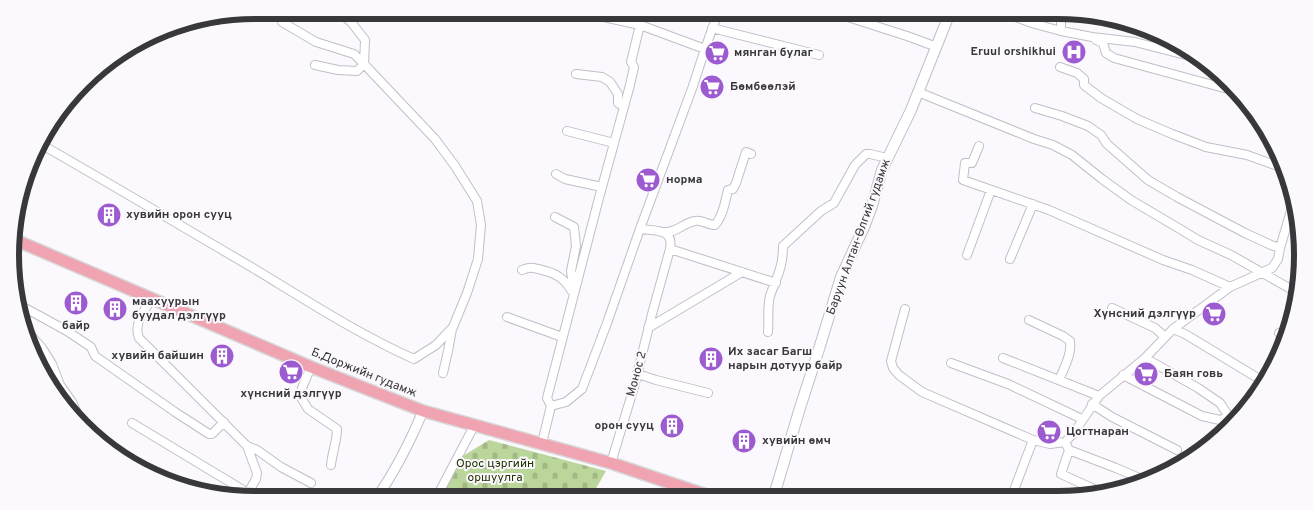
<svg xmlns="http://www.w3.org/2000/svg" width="1313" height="510" font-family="Overpass,sans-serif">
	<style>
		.cemetery { fill: url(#cemetery-stones) }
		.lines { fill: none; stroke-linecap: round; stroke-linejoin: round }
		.minor-casing { stroke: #c2bec8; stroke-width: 10 }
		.tertiary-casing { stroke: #c2bec8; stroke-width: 11 }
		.secondary-casing { stroke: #c2bec8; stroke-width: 12 }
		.primary-casing { stroke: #d7d7d8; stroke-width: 14 }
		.minor { stroke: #fff; stroke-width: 8 }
		.tertiary { stroke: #fff; stroke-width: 9 }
		.secondary { stroke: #fff; stroke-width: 10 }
		.primary { stroke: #f0a3b1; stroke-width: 11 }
		.labels { text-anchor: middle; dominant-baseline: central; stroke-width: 4; stroke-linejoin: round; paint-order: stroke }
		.poi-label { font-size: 12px; font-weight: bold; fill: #38373b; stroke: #fbf9fd; text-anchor: start }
		.street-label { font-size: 12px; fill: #38373b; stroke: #fbf9fd }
		.park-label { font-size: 12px; fill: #203300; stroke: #fbf9fd }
		.rim { fill: none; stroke: #38373b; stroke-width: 6 }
	</style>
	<defs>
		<pattern id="cemetery-stones" width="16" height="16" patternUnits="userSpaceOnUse" patternTransform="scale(1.25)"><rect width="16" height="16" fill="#bbd69b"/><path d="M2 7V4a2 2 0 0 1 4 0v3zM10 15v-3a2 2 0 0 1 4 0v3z" fill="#a2b886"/></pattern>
	</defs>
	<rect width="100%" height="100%" fill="#fbf9fd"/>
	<path class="cemetery" d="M 489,440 L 606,471 L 590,499 L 439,500 L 458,459 Z"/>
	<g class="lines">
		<defs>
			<path id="minor" d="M 336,10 L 351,22 L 365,40 L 364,64
				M 601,10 L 599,16 L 640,25 L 705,49
				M 826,10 L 907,36 L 937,47
				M 984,10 L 993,17 L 1010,15 L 1035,24 L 1061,31 L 1092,37 L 1135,42 L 1197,58
				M 282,22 L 316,42 L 354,54 L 364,64
				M 712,28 L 819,55
				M 1061,31 L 1061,10
				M 1096,40 L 1103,43 L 1106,53 L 1114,58 L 1235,91
				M 1060,67 L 1077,73 L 1084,79 L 1084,85 L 1101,98 L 1137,119 L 1172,134 L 1206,147 L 1247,155 L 1283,168
				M 576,74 L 602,77 L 610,82 L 618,94 L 618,103 L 624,107
				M 918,92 L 1034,139 L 1053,145 L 1072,155 L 1102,179 L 1131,200 L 1180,229 L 1198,240 L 1231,255 L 1296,292
				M 1035,108 L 1062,116 L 1088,126 L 1101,135 L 1107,144 L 1148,180 L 1177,197 L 1245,233 L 1271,245 L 1280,248
				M 52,121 L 44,146 C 114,186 183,227 253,268 C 306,300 358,334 414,359 L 436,345 L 453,327 L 467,293 L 478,259 L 481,225 L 477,201 L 455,166 L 435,139 L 364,64 L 357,71 L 338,70 L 315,65
				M 567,131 L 614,143
				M 979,146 L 972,163 L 965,163 L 963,180 L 1049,210 L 1163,260 L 1192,270 L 1230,287
				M 556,174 L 565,179 L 602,187
				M 555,217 L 574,227 L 576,246 L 571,271 L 572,278 L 570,288
				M 640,229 C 655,231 674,228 670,249
				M 664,232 C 677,233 683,223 695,221 C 701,219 708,225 715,225 C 723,216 725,202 728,190 L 733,189 L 736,183 L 746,152 L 751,154
				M 967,255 L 991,190
				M 1010,259 L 1033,204
				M 522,270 C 531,266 533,268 542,270 C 555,273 564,278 571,290
				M 152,298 C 145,310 133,323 139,338 L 247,446 L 257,473 L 256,479 L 248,493
				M 15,303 L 38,315 L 67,331 L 91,347 L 95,356 L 175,412 L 209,434 L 212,434 L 224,422
				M 1112,308 L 1155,328 L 1165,337
				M 905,309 L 891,361 L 893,368 L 899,375 L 922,392 L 1033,440
				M 507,317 L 562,337
				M 1029,320 L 1063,336 L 1070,341 C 1072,354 1064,368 1059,380
				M 648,328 L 742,272
				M 1173,329 L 1185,334 L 1266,383
				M 26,330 L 42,348 L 52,364 L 60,385 L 72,402 L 81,422
				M 768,332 C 769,321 767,307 770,296 C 777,276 783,268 783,246 L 821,211 L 834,203 L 855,165 L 866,154 L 870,154 L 887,158
				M 1279,333 L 1288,337
				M 1003,358 L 1099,396
				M 1145,358 L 1198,388 L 1220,403 L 1229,417
				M 951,363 L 1008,384 L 1082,419
				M 311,367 L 302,388 L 300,396 L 308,409 L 337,429 C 337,441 332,453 331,465
				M 443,373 L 448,351 L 452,329
				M 638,374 L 656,380 L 708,393
				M 1123,375 L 1202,416 L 1220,420 L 1229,417 L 1236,420
				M 59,399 L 57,391 L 60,385
				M 1092,404 L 1112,417 L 1177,450
				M 551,406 L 547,398 L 599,198 L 630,85 L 634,67 L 631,62 L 640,25
				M 132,423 L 248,493 L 245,498
				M 1065,442 L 1069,450 L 1116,468 L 1149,482
				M 542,443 L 551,406 L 566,402 L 582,389 L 607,323 L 641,226 L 693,86 L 705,49 L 719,10
				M 247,446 L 257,450 L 281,467 L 311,483
				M 1069,450 L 1061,474 L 1105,494
				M 611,463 L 634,387 L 652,314 L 670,249 L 776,283
				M 1011,498 L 1033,440 L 1050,444 L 1065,442 L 1073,434 L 1099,396 L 1145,358 L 1173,329 L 1230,287 L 1272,268 L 1278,259 L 1280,248 L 1293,204
				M 435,500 L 474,426"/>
			<path id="tertiary" d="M 375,500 C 395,472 410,442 423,411"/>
			<path id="secondary" d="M 773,499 L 799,411 L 819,349 L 841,277 L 864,227 L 872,206 L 882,170 L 911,110 L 951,10"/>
			<path id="primary" d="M 13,239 L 311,367 L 423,411 L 611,463 L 718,499"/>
		</defs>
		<use href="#minor" class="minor-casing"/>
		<use href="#tertiary" class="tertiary-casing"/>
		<use href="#secondary" class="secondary-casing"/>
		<use href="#primary" class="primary-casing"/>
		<use href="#minor" class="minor"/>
		<use href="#tertiary" class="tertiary"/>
		<use href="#secondary" class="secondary"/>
		<use href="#primary" class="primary"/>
	</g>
	<defs>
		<symbol id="hospital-disc" viewBox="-11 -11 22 22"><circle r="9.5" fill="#9d5bd1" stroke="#fbf9fd"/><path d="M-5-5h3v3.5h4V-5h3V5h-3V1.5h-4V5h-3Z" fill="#fff"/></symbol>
		<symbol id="supermarket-disc" viewBox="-11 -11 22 22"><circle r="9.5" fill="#9d5bd1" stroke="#fbf9fd"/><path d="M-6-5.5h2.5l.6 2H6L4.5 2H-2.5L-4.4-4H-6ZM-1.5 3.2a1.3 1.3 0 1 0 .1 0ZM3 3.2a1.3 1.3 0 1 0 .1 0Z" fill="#fff"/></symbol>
		<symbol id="building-disc" viewBox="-11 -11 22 22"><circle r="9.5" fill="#9d5bd1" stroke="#fbf9fd"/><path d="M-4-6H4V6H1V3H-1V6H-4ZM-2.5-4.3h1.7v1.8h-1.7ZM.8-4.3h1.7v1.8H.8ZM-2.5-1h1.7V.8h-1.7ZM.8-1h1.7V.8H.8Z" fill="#fff"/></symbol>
	</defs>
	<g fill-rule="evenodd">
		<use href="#hospital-disc" x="1060" y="38" width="28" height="28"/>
		<use href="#supermarket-disc" x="703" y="39" width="28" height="28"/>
		<use href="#supermarket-disc" x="698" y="73" width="28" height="28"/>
		<use href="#supermarket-disc" x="634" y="166" width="28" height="28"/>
		<use href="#building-disc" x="95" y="201" width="28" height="28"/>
		<use href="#building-disc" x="62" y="289" width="28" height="28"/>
		<use href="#building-disc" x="101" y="295" width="28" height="28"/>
		<use href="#supermarket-disc" x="1200" y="300" width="28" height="28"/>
		<use href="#building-disc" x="208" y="342" width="28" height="28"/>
		<use href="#building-disc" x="697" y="345" width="28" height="28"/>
		<use href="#supermarket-disc" x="277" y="358" width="28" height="28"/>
		<use href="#supermarket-disc" x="1132" y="360" width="28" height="28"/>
		<use href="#building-disc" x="658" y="412" width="28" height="28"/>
		<use href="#supermarket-disc" x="1035" y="418" width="28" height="28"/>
		<use href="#building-disc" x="730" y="427" width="28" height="28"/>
	</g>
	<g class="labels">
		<g class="poi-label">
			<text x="1056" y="52" text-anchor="end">Eruul orshikhui</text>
			<text x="734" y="53">мянган булаг</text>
			<text x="730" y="87">Бөмбөөлэй</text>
			<text x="666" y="180">норма</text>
			<text x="126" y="215">хувийн орон сууц</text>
			<text x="132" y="302">маахуурын<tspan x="132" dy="14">буудал дэлгүүр</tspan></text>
			<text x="1196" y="314" text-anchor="end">Хүнсний дэлгүүр</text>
			<text x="76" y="326" text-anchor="middle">байр</text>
			<text x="728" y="352">Их засаг Багш<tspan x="728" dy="14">нарын дотуур байр</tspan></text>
			<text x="204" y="356" text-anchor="end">хувийн байшин</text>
			<text x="1164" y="374">Баян говь</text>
			<text x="291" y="394" text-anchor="middle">хүнсний дэлгүүр</text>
			<text x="654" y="426" text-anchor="end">орон сууц</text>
			<text x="1066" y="432">Цогтнаран</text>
			<text x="762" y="441">хувийн өмч</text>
		</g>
		<g class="street-label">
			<text transform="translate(859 237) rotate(-70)">Баруун Алтан-Өлгий гудамж</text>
			<text transform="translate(364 373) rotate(22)">Б.Доржийн гудамж</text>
			<text transform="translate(637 374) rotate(-75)">Монос 2</text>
		</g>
		<g class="park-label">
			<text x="495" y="464">Орос цэргийн<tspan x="495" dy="14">оршуулга</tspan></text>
		</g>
	</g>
	<path d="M0 0H1313V510H0ZM255 19H1058A236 236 0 0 1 1294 255V255A236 236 0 0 1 1058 491H255A236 236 0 0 1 19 255V255A236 236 0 0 1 255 19Z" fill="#fbf9fd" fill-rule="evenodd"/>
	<path class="rim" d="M255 19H1058A236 236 0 0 1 1294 255V255A236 236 0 0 1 1058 491H255A236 236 0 0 1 19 255V255A236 236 0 0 1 255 19Z"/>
</svg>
